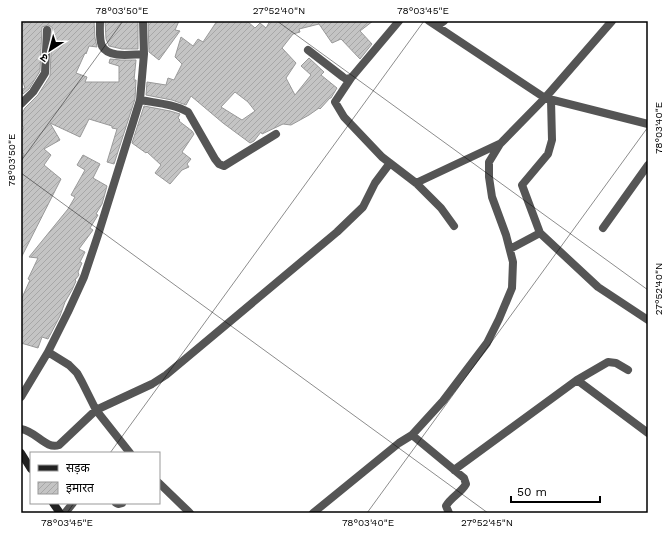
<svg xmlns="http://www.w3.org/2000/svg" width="669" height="534" font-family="'Work Sans','Noto Sans Devanagari',sans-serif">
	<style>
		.building { fill: url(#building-hatch); stroke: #999; fill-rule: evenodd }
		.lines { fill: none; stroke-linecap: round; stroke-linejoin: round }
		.street { stroke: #555; stroke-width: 8 }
		.secondary { stroke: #222; stroke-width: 8 }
		.ticks { fill: none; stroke: #000; stroke-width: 1; stroke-opacity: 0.45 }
		.neatline { fill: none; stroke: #000; stroke-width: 1.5 }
		.ticks-label { font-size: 10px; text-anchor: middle; fill: #000 }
	</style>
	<defs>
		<pattern id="building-hatch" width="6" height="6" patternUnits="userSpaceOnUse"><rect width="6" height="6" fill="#c4c4c4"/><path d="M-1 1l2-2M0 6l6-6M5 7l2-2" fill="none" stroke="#a7a7a7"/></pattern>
	</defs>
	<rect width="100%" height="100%" fill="#fff"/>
	<path class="building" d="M 21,21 L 94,21 L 95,38 L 97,47 L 89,46 L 86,54 L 85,53 L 76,73 L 87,77 L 85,82 L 119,82 L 119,66 L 109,63 L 110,59 L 121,60 L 136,60 L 134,80 L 136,80 L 135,99 L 114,164 L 107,162 L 117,129 L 112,128 L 112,126 L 89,119 L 80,137 L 50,123 L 60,140 L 44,149 L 51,155 L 44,165 L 61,179 L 21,258 L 21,161 L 24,154 L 21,152 L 21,134 L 24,127 L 21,125 L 21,115 L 25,108 L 38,95 L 50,76 L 52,30 L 52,27 L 48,25 L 42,27 L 40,71 L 29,89 L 23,94 L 21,90 L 25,88 L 21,77 Z
		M 105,21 L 138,21 L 138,49 L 122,49 L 109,46 L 106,39 Z
		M 148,21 L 179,21 L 175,30 L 180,31 L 159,60 L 149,52 Z
		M 217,21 L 247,21 L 255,28 L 260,23 L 266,28 L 270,21 L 373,21 L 360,31 L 372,44 L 360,59 L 341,39 L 332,43 L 319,24 L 299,29 L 300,32 L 293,34 L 282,48 L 296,63 L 286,78 L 295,95 L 311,75 L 301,66 L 309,58 L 324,72 L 321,75 L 337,88 L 331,98 L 330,98 L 320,109 L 319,108 L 309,115 L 291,125 L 283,124 L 262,134 L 261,132 L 254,141 L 250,143 L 223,123 L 191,96 L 186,105 L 172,100 L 146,95 L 147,82 L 166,85 L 168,78 L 174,80 L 182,64 L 175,57 L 181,37 L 193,46 L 198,39 L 203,42 ZM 235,92 L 248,102 L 255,111 L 242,120 L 221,107 Z
		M 144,106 L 170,111 L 180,114 L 178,118 L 180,120 L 179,121 L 192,131 L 194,134 L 182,152 L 191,159 L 187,164 L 189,167 L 182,170 L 170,184 L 155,173 L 161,165 L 147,152 L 146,153 L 132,143 Z
		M 83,155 L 100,164 L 93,178 L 107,186 L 102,204 L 96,214 L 98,215 L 90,228 L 93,230 L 79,249 L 85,252 L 80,262 L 82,263 L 78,272 L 79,275 L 75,280 L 76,281 L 72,290 L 65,302 L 60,316 L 48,339 L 42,337 L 38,348 L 21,343 L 21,300 L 30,280 L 28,279 L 38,258 L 29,257 L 68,209 L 75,197 L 71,195 L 85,170 L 77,165 Z"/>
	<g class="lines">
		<path class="street" d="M 100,21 C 100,29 99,39 102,46 C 109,59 133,54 144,54
			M 429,21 L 545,98 L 648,124
			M 437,26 L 444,21
			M 308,50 L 343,77 L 346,79 L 351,78 L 399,21
			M 351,78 L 335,102 L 344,117 L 382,157 L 416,183 L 441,208 L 454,226
			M 140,100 C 156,103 174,104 188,112 L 215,159 L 219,164 L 224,166 L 276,134
			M 551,100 L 552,140 L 548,154 L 522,185 L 540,233 L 598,287 L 648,320
			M 21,104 L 33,92 L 45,73 L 47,30
			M 416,183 L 499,144
			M 603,228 L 648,165
			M 510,249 L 540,233
			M 48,352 L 69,365 L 77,373 L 82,382 L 96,410 L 130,453
			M 577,380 L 648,433
			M 21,397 L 48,352 L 68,312 L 84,277 L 98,235 L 140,100 L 144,54 L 143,21
			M 21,429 C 36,431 46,450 59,445 L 96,410 L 152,384 L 166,375 L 337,232 L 363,207 L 375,183 L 390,163
			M 412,435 L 464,478 L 466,484 C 461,493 451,497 446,506 L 449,513
			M 454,470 L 577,380 L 608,362 L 616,363 L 628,370
			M 159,483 L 190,513
			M 116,503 L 118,504 L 122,503
			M 65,513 L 73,503
			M 313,513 L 399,443 L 412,435 L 443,401 L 487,343 L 499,319 L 512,288 L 513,262 L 506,235 L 492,197 L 489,177 L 489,162 L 500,144 L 545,98 L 612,21"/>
		<path class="secondary" d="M 21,453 L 31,469
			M 53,503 L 60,513"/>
	</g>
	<path class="ticks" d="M 277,21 L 648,290M 21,161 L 123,21M 21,173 L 488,513M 110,453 L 424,21M 21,512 L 22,513M 67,513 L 74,503M 367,513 L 648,127"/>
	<rect width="669" height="534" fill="none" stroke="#ffffff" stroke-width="44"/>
	<rect x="30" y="452" width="130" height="52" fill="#ffffff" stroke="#999999"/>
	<rect x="38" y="465" width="20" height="6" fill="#222222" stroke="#999999"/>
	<text x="66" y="472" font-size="12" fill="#000000">सड़क</text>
	<rect x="38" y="482" width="20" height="12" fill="url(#building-hatch)" stroke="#999999"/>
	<text x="66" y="492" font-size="12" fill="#000000">इमारत</text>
	<g transform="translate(50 50) rotate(216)" stroke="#ffffff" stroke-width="3" paint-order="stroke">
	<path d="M0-3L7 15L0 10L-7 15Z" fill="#000000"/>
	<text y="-6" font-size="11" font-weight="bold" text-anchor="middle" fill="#000000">उ</text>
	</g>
	<path d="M511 496v6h89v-6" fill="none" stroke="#000000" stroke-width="2"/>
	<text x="517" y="496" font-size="12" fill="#000000" stroke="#ffffff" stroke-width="3" paint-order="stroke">50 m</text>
	<rect x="22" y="22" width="625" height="490" class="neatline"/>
	<g class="ticks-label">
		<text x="122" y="14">78°03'50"E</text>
		<text x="279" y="14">27°52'40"N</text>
		<text x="423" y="14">78°03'45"E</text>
		<text transform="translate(658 128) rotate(-90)" y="4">78°03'40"E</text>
		<text transform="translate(11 160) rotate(-90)" y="4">78°03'50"E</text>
		<text transform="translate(658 289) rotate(-90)" y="4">27°52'40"N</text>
		<text x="67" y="526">78°03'45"E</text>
		<text x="368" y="526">78°03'40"E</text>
		<text x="487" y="526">27°52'45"N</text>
	</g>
</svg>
